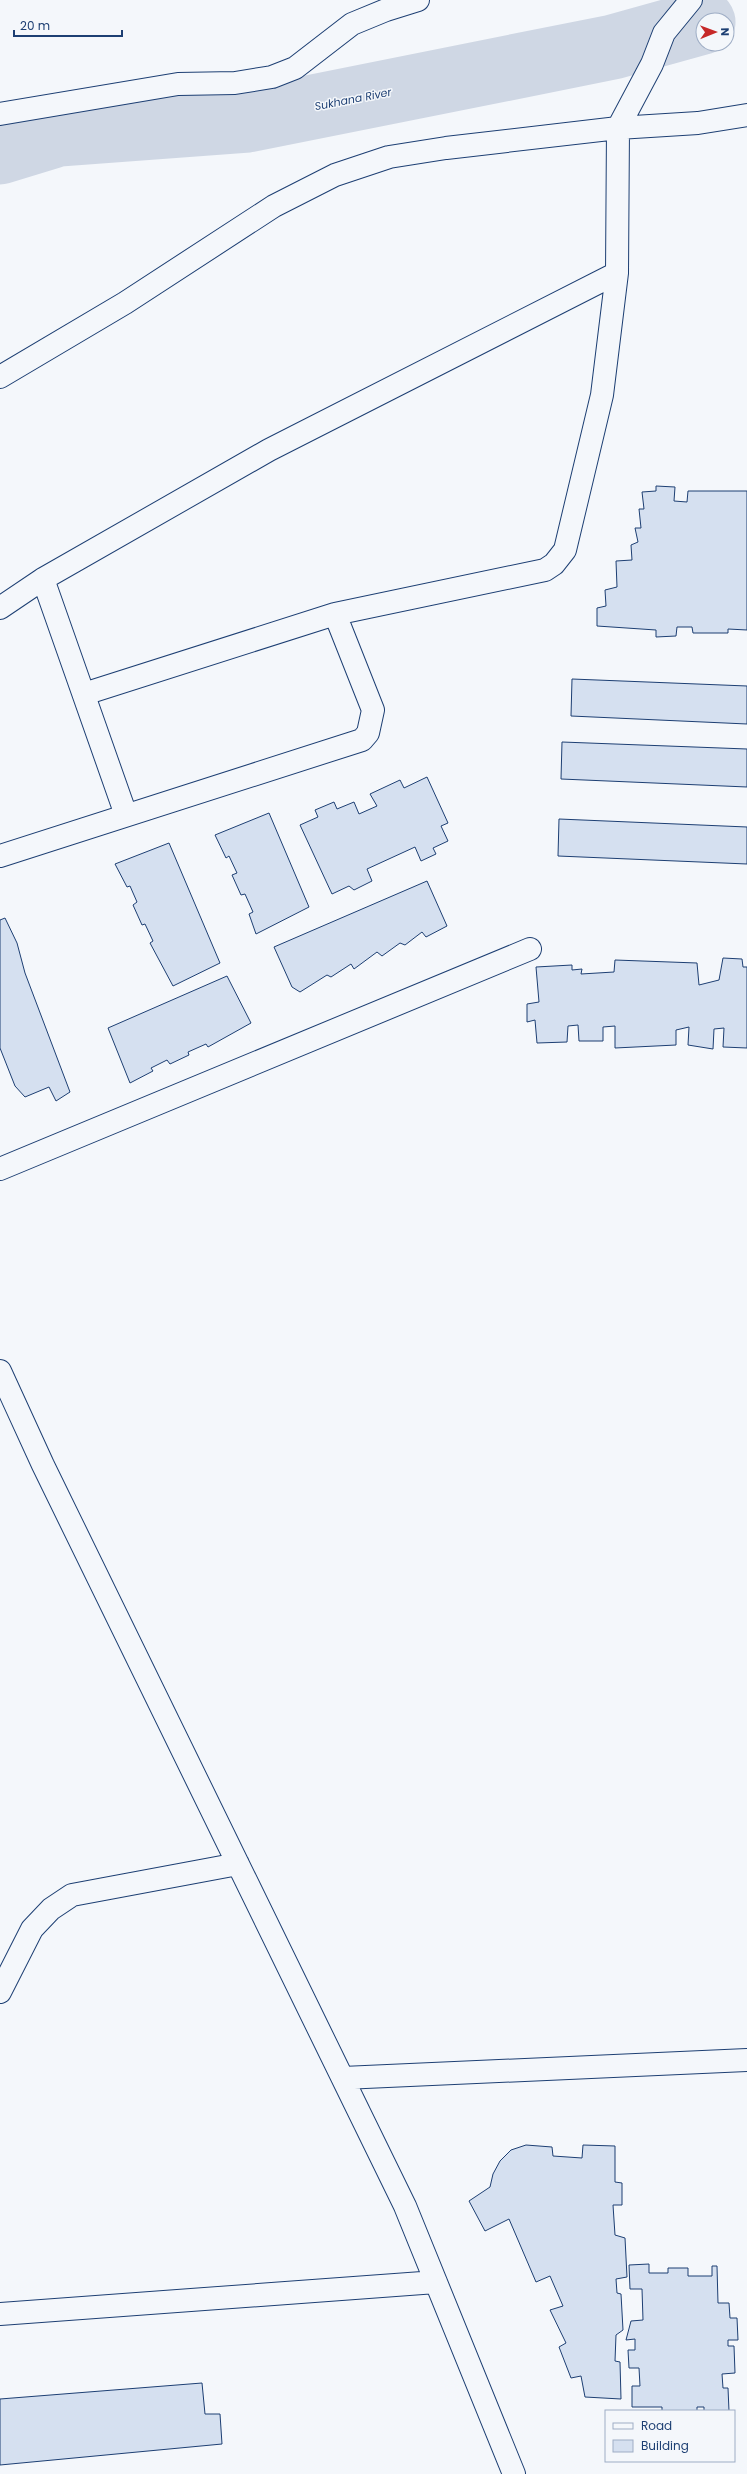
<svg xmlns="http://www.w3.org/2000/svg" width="747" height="2474" font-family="Poppins,sans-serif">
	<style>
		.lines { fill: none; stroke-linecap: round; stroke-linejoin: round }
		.river { stroke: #cfd7e4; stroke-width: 65 }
		.building { fill: #d5e0f0; stroke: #1d3f73 }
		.minor-casing { stroke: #1d3f73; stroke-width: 24 }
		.minor { stroke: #f4f7fb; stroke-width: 22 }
		.labels { text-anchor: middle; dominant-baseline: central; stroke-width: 3; stroke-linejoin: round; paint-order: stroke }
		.water-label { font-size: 11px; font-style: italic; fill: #1d3f73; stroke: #f4f7fb }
	</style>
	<rect width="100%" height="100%" fill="#f4f7fb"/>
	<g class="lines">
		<path class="river" d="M 0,152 L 59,134 L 248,120 L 613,47 L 703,22"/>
	</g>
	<path class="building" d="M 656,486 L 675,487 L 674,501 L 687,502 L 688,491 L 747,491 L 747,630 L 728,629 L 728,633 L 693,633 L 692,627 L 677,627 L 676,636 L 656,637 L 656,630 L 597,626 L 597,608 L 606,606 L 605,590 L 617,587 L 616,561 L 632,560 L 631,545 L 638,542 L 635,528 L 641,528 L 639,509 L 644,509 L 642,492 L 656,491 Z
		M 572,679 L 747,686 L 747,724 L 571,716 Z
		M 562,742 L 747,749 L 747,787 L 561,779 Z
		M 427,777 L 448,823 L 441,826 L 448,841 L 433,848 L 436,854 L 421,861 L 415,847 L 367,869 L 372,881 L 354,890 L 349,886 L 332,894 L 300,825 L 318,817 L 315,810 L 334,802 L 337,809 L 354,802 L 359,814 L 377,806 L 370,794 L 400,780 L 404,788 Z
		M 269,813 L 309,907 L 256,934 L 249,914 L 253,912 L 245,894 L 241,895 L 232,875 L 237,873 L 229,856 L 226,858 L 215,835 Z
		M 559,819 L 747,827 L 747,864 L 558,856 Z
		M 169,843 L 220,963 L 173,986 L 150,943 L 153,941 L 145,924 L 142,925 L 133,905 L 137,902 L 130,886 L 127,887 L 115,864 Z
		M 427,881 L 447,926 L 426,937 L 422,932 L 405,945 L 400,943 L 382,956 L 377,952 L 354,969 L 351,964 L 331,977 L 327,975 L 300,992 L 292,987 L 274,947 Z
		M 5,918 L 17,943 L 25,973 L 70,1092 L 56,1101 L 49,1087 L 25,1097 L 15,1086 L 0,1048 L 0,920 Z
		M 723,958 L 742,959 L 743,967 L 747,967 L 747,1048 L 723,1047 L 724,1028 L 714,1029 L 713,1049 L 688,1045 L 689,1027 L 676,1030 L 676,1045 L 615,1048 L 615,1026 L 603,1027 L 603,1041 L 579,1041 L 578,1025 L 568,1026 L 567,1042 L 537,1043 L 535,1020 L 527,1022 L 527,1004 L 539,1002 L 536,967 L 572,965 L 572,970 L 582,969 L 581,974 L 614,972 L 615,960 L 697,963 L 699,985 L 719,980 Z
		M 227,976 L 251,1023 L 208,1047 L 206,1044 L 188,1052 L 189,1055 L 170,1064 L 167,1060 L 151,1068 L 153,1071 L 130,1083 L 108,1028 Z
		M 526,2145 L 552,2147 L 553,2156 L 582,2158 L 583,2145 L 615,2146 L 615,2182 L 622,2183 L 622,2205 L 613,2205 L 615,2235 L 625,2238 L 627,2277 L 616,2279 L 617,2293 L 621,2294 L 623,2330 L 616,2335 L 615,2361 L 620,2362 L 621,2399 L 585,2397 L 581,2376 L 571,2378 L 559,2347 L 566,2343 L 550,2310 L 563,2306 L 550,2276 L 536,2282 L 509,2219 L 485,2231 L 469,2201 L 490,2187 L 493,2174 L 500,2161 L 511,2150 Z
		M 649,2264 L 649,2273 L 668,2273 L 668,2268 L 688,2268 L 688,2276 L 712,2276 L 712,2266 L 717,2266 L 718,2303 L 729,2303 L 730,2318 L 737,2318 L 738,2340 L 728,2340 L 728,2346 L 734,2346 L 735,2373 L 722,2374 L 723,2388 L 728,2388 L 729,2411 L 704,2411 L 704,2407 L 697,2407 L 697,2411 L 662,2411 L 662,2407 L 632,2407 L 632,2386 L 640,2386 L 639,2368 L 629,2368 L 628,2350 L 635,2350 L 635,2339 L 626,2340 L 631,2321 L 643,2320 L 642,2289 L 630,2289 L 629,2265 Z
		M 202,2383 L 205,2414 L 220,2414 L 222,2444 L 0,2465 L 0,2399 Z"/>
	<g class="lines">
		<defs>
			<path id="minor" d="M 0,114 L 178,84 L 235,83 L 272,77 L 295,68 L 352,24 L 386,10 L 418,0
				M 0,377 L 125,303 L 274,206 L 335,175 L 389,157 L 446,148 L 618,128 L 698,123 L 747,115
				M 43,579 L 126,815
				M 0,608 L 43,579 L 269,450 L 617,273
				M 84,694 L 335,614 L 545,570 L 554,564 L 565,550 L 602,395 L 617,273 L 618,128 L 652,64 L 664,33 L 691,0
				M 0,856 L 362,740 L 368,733 L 373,710 L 335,614
				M 0,1169 L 530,949
				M 0,1371 L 43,1465 L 405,2206 L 514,2474
				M 0,1992 L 32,1929 L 51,1909 L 72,1895 L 238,1864
				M 343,2078 L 747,2060
				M 0,2314 L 436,2282"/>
		</defs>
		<use href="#minor" class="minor-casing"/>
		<use href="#minor" class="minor"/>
	</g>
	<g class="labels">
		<g class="water-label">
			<text transform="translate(353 99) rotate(-11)">Sukhana River</text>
		</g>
	</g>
	<rect x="605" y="2410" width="130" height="52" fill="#f4f7fb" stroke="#9eadc5"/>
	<rect x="613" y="2423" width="20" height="6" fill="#f4f7fb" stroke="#9eadc5"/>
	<text x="641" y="2430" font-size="12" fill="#1d3f73">Road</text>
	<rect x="613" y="2440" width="20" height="12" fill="#d5e0f0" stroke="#9eadc5"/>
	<text x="641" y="2450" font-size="12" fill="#1d3f73">Building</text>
	<g transform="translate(715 32) rotate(89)"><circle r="19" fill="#f4f7fb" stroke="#9eadc5"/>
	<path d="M0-3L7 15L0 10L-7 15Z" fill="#c62828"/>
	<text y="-6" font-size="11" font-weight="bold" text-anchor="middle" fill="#1d3f73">N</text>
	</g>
	<path d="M14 30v6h108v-6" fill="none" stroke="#1d3f73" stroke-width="2"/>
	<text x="20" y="30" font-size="12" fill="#1d3f73" stroke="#f4f7fb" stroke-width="3" paint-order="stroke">20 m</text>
</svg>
